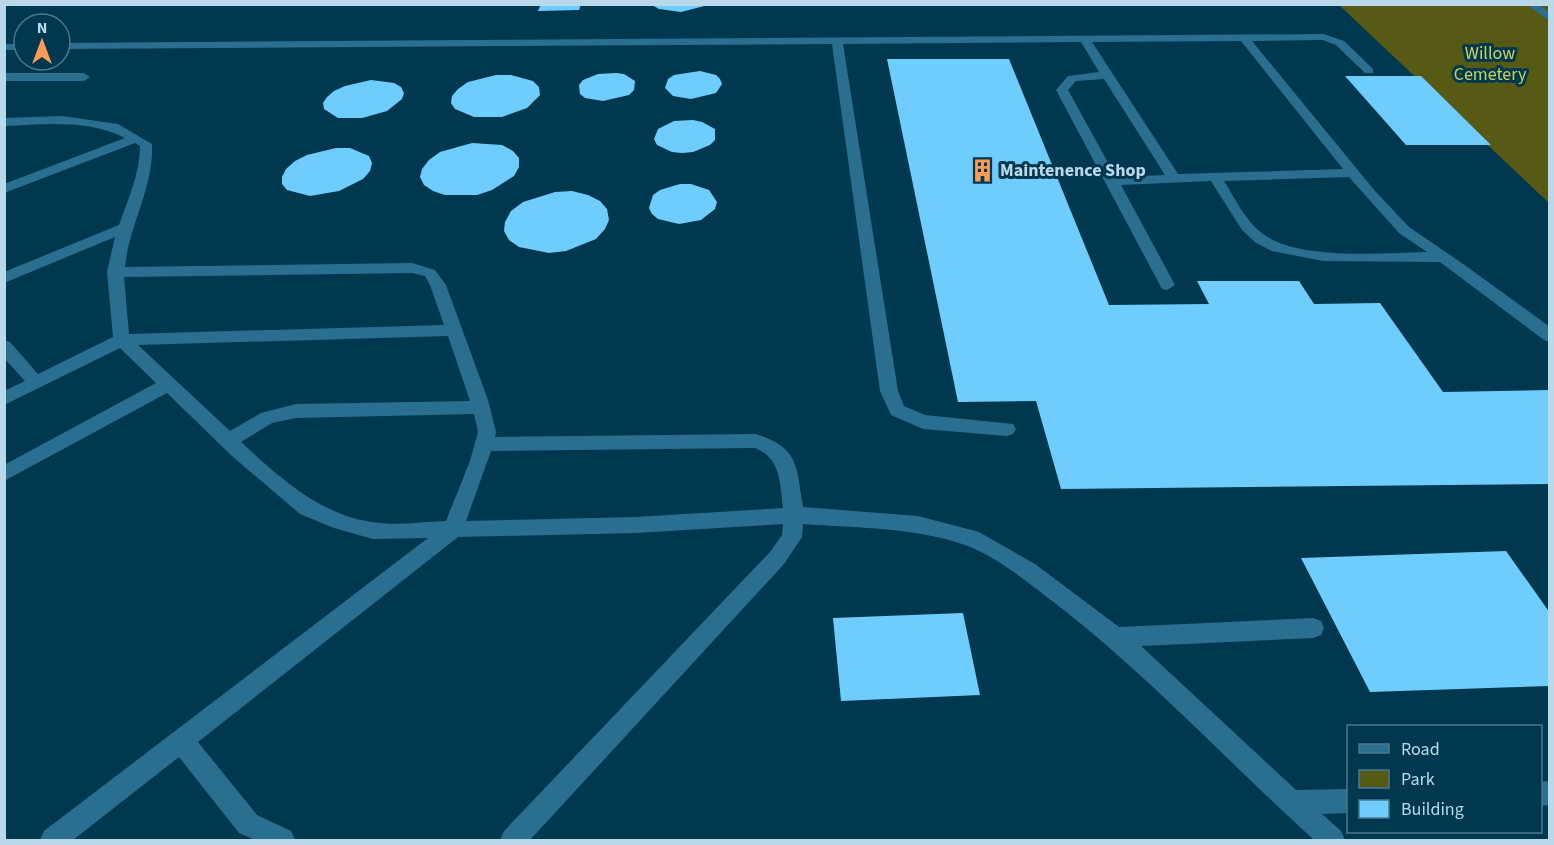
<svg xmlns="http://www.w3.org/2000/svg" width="1554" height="845" font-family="'Source Sans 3',sans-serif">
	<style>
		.green { fill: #565a15 }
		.building { fill: #6fcdfd }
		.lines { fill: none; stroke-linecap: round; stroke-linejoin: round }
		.minor { fill: #2b6f90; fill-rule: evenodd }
		.labels { text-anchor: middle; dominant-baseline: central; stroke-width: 6; stroke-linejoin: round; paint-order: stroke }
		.far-park-label { font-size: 18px; fill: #cad25c; stroke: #003850 }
		.far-poi-label { font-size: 18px; font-weight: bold; fill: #b9d9eb; stroke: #003850; text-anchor: start }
	</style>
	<rect width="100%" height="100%" fill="#003850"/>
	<path class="green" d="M 1339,5 L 1549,5 L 1549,203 Z"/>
	<path class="building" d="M 541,4 L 581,4 L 579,10 L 538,11 Z
		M 650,4 L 712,4 L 681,12 L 659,9 Z
		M 887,59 L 1009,59 L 1109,305 L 1209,304 L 1197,281 L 1299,281 L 1314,304 L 1380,303 L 1443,392 L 1550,390 L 1550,484 L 1061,489 L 1036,401 L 958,402 Z
		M 700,71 L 716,75 L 720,79 L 722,84 L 716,93 L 691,99 L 673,96 L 665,88 L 668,79 L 674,75 Z
		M 616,73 L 624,74 L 635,81 L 634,90 L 629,95 L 603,101 L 585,98 L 580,94 L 579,85 L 583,80 L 598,74 Z
		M 496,75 L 511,75 L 533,81 L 539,87 L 540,95 L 527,108 L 502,117 L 474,117 L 455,109 L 451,103 L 452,96 L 458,89 L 468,82 Z
		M 1345,76 L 1421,76 L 1491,145 L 1406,145 Z
		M 371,80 L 394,83 L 401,87 L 404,93 L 402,99 L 387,111 L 362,118 L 338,118 L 324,109 L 323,103 L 327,97 L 334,91 L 345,86 Z
		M 693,120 L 702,122 L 715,129 L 715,140 L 710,145 L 693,152 L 682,153 L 672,152 L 657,145 L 654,139 L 658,129 L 674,121 Z
		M 472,143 L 502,145 L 513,151 L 519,158 L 519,167 L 514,176 L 492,190 L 477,195 L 445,195 L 433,191 L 424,185 L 420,177 L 422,169 L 429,160 L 440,152 Z
		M 336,148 L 350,148 L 369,156 L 372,163 L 370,171 L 363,179 L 339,191 L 310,196 L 287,190 L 282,184 L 282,177 L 286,169 L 295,161 L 307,155 Z
		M 680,184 L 691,184 L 709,190 L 717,202 L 715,209 L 701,220 L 679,224 L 658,219 L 652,214 L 649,208 L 653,195 L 660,190 Z
		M 572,191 L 588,195 L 600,201 L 607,209 L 609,220 L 605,229 L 596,239 L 566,251 L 549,253 L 519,247 L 509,240 L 504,231 L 505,222 L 511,211 L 523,202 L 555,192 Z
		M 1506,551 L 1550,613 L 1550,686 L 1370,692 L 1301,558 Z
		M 963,613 L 980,695 L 841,701 L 833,618 Z"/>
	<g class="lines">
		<path class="minor" d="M 1526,4 L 1538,4 L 1550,13 L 1550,21 Z
			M 1324,34 L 1344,41 L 1373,69 L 1373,73 L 1365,73 L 1336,45 L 1323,40 L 1252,41 L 1375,191 L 1409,227 L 1466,266 L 1550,327 L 1550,342 L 1544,340 L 1440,262 L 1323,261 L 1272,251 L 1256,243 L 1242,230 L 1211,181 L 1121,185 L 1175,285 L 1167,290 L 1162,289 L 1056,90 L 1068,76 L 1099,72 L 1081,42 L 843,44 L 898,391 L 904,406 L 925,415 L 1013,424 L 1016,429 L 1013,434 L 1007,436 L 923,429 L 891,415 L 880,391 L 832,44 L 60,49 L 60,43 ZM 1241,41 L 1343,169 L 1178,174 L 1092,42 ZM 1104,79 L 1165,175 L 1116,177 L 1068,90 L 1076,81 ZM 1349,177 L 1399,233 L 1427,252 C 1384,253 1302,260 1266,236 C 1247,224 1236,200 1224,181 Z
			M 4,44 L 24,44 L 24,50 L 4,50 Z
			M 4,73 L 84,73 L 90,77 L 84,81 L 4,81 Z
			M 62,116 L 118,124 L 152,144 C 154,187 129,225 125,267 L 412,263 L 435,270 L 446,285 L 488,400 L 496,432 L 495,437 L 756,434 C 800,448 796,467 803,507 L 918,516 L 979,532 L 1035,564 L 1119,627 L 1313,618 L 1321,621 L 1324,628 L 1321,635 L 1313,638 L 1141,646 L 1296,790 L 1348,789 L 1348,813 L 1322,814 L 1341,831 L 1345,840 L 1314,840 C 1228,762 1152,679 1060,607 C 1034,587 995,555 965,545 C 913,527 857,528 803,524 L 802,537 L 784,564 L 530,840 L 500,840 L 504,831 L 770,552 L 782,535 L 783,524 L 636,533 L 458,537 L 198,742 L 257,815 L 291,831 L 295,840 L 255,840 L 239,833 L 179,757 L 73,840 L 40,840 L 44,831 L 428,538 L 373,539 L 334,528 L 300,514 L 233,457 L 167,393 L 4,481 L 4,465 L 156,383 L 120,348 L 4,405 L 4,391 L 25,381 L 4,358 L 4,340 L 10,342 L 38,374 L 113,337 L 107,272 L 115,237 L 4,283 L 4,272 L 119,225 C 128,199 140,174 140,146 L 135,143 L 4,193 L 4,184 L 125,138 C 89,119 44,124 4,126 L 4,118 ZM 412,273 L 425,276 L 430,285 L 444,325 L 129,334 L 124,277 ZM 448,336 L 470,401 L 296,404 L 261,413 L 230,431 L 138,345 ZM 474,414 L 478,432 L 470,461 L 446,521 C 422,522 396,526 372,522 C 320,515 278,476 241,442 L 272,423 L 296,418 ZM 755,448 C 781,458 780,483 783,508 L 636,517 L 466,521 L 491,451 Z
			M 1550,781 L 1550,805 L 1540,806 L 1540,782 Z"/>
	</g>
	<defs>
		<symbol id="building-bare" viewBox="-9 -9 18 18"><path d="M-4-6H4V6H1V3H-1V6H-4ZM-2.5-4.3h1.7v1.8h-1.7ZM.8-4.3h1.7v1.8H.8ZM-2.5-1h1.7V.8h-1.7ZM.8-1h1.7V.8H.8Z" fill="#fe9b59" stroke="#003850" stroke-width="2.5" paint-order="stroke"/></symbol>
	</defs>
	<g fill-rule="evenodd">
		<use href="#building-bare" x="966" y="154" width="33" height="33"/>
	</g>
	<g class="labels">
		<g class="far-park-label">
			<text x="1490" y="53">Willow<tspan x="1490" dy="21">Cemetery</tspan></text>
		</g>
		<g class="far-poi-label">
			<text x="1000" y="170">Maintenence Shop</text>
		</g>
	</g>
	<rect width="1554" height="845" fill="none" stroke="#b9d9eb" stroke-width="12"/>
	<rect x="1347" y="725" width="195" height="108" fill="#003850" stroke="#4a788e" stroke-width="1.5"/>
	<rect x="1359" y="744" width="30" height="9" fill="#2b6f90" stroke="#4a788e" stroke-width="1.5"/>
	<text x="1401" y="755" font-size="18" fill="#b9d9eb">Road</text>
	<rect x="1359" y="770" width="30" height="18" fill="#565a15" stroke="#4a788e" stroke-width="1.5"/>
	<text x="1401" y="785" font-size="18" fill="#b9d9eb">Park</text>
	<rect x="1359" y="800" width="30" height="18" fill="#6fcdfd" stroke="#4a788e" stroke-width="1.5"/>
	<text x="1401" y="815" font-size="18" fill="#b9d9eb">Building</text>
	<g transform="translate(42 42)"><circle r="28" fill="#003850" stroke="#4a788e" stroke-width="1.5"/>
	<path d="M0-4.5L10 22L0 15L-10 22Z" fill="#fe9b59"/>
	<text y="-9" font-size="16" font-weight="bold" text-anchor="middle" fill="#b9d9eb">N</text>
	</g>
</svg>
